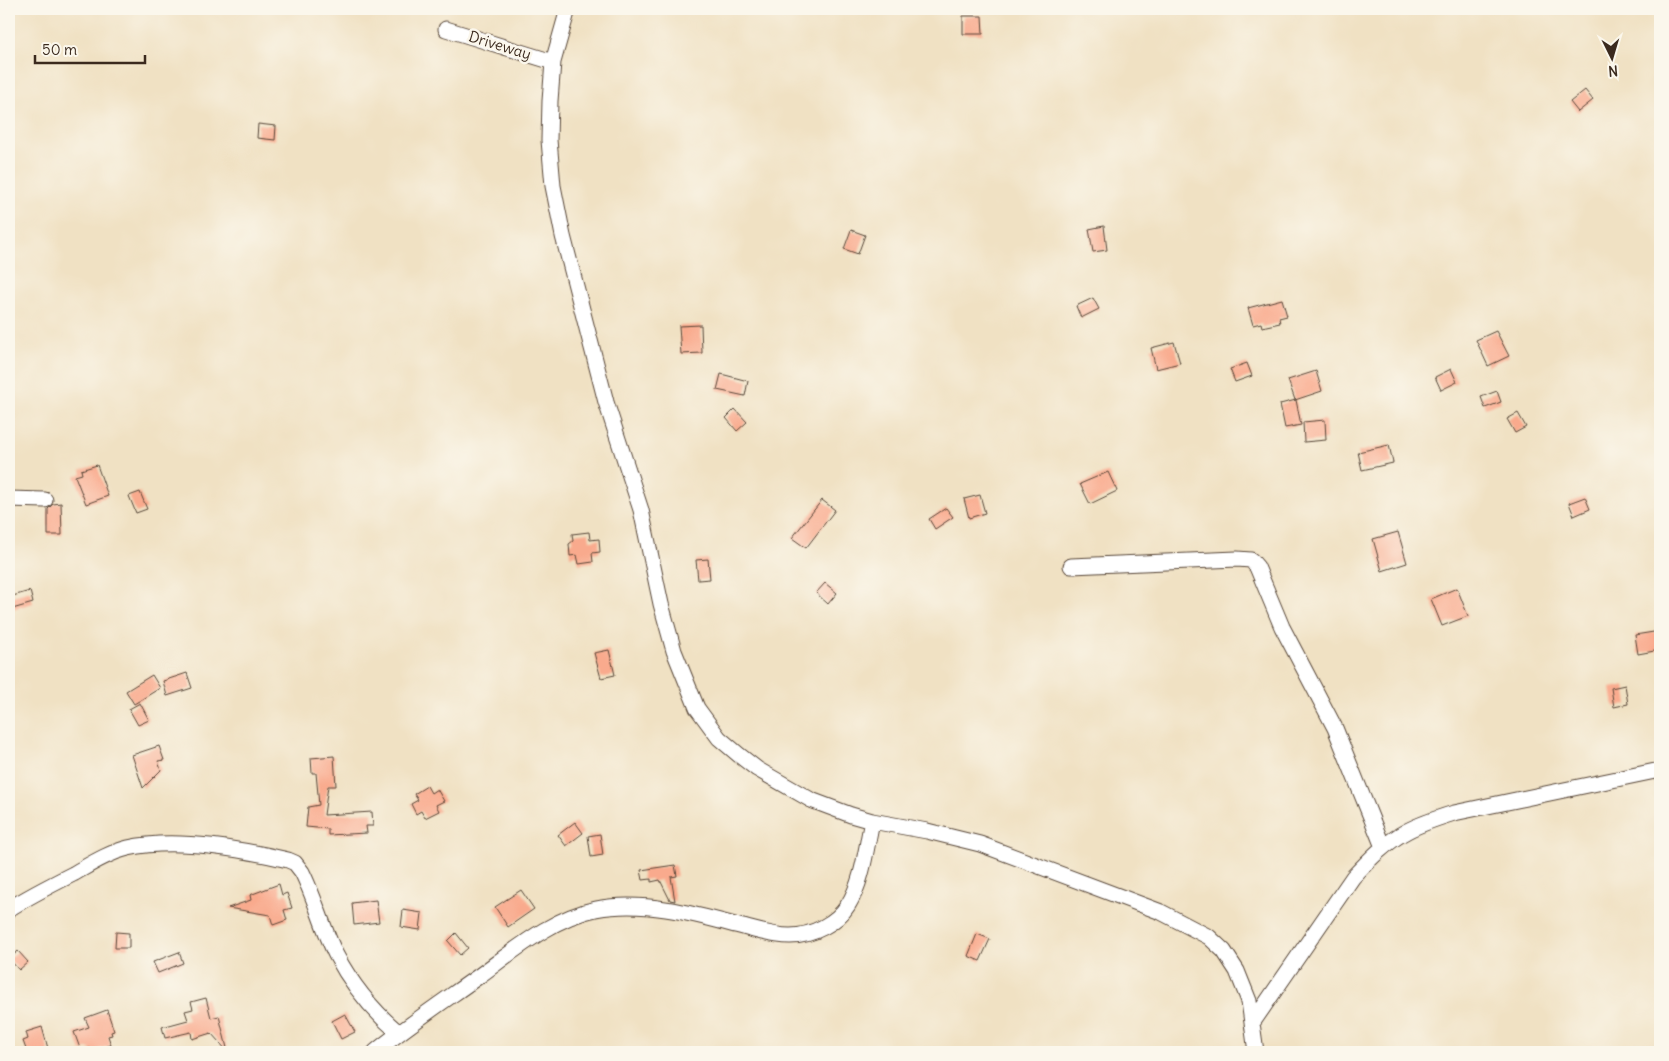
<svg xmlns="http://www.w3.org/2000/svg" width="1669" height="1061" font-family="Delius,sans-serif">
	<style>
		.building { fill: #f9aa8d }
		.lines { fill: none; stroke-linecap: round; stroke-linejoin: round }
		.street-casing { stroke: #564537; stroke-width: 17 }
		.street { stroke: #fff; stroke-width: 15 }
		.labels { text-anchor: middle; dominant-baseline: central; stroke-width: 5; stroke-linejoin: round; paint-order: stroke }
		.street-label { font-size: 15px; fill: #3b2a1e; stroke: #fbf7ec }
	</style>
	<rect width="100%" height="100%" fill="#fbf7ec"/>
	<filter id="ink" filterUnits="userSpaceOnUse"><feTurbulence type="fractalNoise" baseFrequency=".02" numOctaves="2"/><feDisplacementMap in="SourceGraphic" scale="10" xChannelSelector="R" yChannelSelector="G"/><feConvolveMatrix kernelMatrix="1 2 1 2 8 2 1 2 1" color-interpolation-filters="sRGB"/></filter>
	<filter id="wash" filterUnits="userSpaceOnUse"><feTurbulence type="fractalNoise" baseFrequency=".0096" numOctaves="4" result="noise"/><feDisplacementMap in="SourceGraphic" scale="20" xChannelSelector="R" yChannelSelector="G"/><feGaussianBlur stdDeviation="1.12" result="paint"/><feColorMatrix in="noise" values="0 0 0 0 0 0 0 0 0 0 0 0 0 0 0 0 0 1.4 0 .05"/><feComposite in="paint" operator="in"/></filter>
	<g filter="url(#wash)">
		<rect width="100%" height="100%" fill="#f0e1c3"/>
		<g id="blocks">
			<path class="building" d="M 963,16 L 982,16 L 983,34 L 963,34 Z
				M 1585,90 L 1593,100 L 1578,112 L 1570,102 Z
				M 258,124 L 276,126 L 275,140 L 257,138 Z
				M 1104,226 L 1107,250 L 1093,252 L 1089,229 Z
				M 851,230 L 865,235 L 858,254 L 844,249 Z
				M 1093,298 L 1099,309 L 1081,318 L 1076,306 Z
				M 1282,299 L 1287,316 L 1279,318 L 1280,323 L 1262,327 L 1261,323 L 1253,325 L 1248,308 Z
				M 701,325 L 702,353 L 681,354 L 679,326 Z
				M 1496,331 L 1509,356 L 1488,366 L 1476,340 Z
				M 1174,342 L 1180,363 L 1156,369 L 1151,348 Z
				M 1247,363 L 1252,376 L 1235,382 L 1230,369 Z
				M 1451,369 L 1457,382 L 1441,390 L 1435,377 Z
				M 1316,371 L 1322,391 L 1295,400 L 1288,380 Z
				M 721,374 L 748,381 L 745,396 L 717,390 Z
				M 1497,391 L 1501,402 L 1485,408 L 1481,397 Z
				M 1296,400 L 1301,425 L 1285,428 L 1280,404 Z
				M 735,409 L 747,422 L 737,431 L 726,418 Z
				M 1518,413 L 1526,427 L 1515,433 L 1507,419 Z
				M 1325,420 L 1326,440 L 1304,442 L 1303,422 Z
				M 1389,445 L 1393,463 L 1362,470 L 1358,452 Z
				M 97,465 L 108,496 L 86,504 L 75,476 L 82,474 L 81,470 Z
				M 1108,472 L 1117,491 L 1090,504 L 1080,484 Z
				M 140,492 L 147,509 L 136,513 L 129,496 Z
				M 980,495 L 985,513 L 969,518 L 964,499 Z
				M 1585,497 L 1590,509 L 1574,516 L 1569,503 Z
				M 822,500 L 835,510 L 806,548 L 792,538 Z
				M 61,503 L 62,535 L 48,535 L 48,509 L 53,504 Z
				M 946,508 L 953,517 L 935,529 L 929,519 Z
				M 589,532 L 590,540 L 599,539 L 600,552 L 592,553 L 593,562 L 579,564 L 577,555 L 570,556 L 569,544 L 573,541 L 572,534 Z
				M 1398,532 L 1407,563 L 1382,571 L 1373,539 Z
				M 708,559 L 710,579 L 698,580 L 696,560 Z
				M 825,583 L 837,593 L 828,604 L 816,593 Z
				M 1457,588 L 1468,616 L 1442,626 L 1431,599 Z
				M 30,591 L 33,603 L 9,610 L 9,597 Z
				M 1660,631 L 1660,650 L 1638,654 L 1635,635 Z
				M 609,650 L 615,675 L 601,678 L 594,653 Z
				M 187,673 L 192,688 L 167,696 L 163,681 Z
				M 152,675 L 160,688 L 134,704 L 126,691 Z
				M 1625,685 L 1628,704 L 1614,707 L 1611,688 Z
				M 140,703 L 149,720 L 138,725 L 129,709 Z
				M 159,746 L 164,760 L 158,761 L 161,770 L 143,788 L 132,755 Z
				M 334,756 L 336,786 L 328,786 L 324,815 L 372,812 L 373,826 L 366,826 L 367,833 L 328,835 L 328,829 L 306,827 L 308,807 L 319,805 L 316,773 L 312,773 L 311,758 Z
				M 427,786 L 431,793 L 437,789 L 444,801 L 436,805 L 439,811 L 425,818 L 421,811 L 416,814 L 411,804 L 418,800 L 414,794 Z
				M 575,822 L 583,833 L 566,846 L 558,835 Z
				M 600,834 L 603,855 L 591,857 L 588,836 Z
				M 675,865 L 677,876 L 671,877 L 675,901 L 670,900 L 660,880 L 651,882 L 651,879 L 643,880 L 641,870 Z
				M 279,884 L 282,895 L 287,893 L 292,908 L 284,910 L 287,920 L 273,925 L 270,915 L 228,908 L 251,900 L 250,895 Z
				M 521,890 L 534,909 L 508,927 L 495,907 Z
				M 376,900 L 379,922 L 354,925 L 352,903 Z
				M 403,910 L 422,913 L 420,930 L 401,927 Z
				M 116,932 L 129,933 L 129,948 L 115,948 Z
				M 456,933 L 468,948 L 460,955 L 448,941 Z
				M 977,934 L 990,939 L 980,961 L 968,956 Z
				M 18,951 L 28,962 L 19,970 L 9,959 Z
				M 179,952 L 183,963 L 158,973 L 153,962 Z
				M 206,998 L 211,1018 L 219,1016 L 228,1052 L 211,1033 L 192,1039 L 191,1032 L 165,1038 L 162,1027 L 188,1020 L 185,1011 L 193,1009 L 191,1002 Z
				M 107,1010 L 114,1031 L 111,1032 L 112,1035 L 108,1036 L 111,1045 L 91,1052 L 90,1048 L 81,1051 L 74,1032 L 89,1027 L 85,1018 Z
				M 345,1014 L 355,1032 L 341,1039 L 332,1021 Z
				M 42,1027 L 49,1052 L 27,1052 L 23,1041 L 28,1039 L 26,1032 Z"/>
		</g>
	</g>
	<g filter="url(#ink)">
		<use href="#blocks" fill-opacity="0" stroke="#564537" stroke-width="1"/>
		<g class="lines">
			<defs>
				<path id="street" d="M 568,9 L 553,62 L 550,101 L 549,140 L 553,186 L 563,236 L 606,402 L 641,510 L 661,604 L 674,651 L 697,708 L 719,738 L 739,755 L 757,769 L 811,800 L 851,815 L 872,821 L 927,831 L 980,844 L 1161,912 L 1209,937 L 1224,951 L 1237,971 L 1249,1001 L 1256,1052
					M 446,29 L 553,62
					M 9,499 L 45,500
					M 1071,566 L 1237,559 L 1251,560 L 1257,567 L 1282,627 L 1335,728 L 1383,847
					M 9,909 C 29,896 51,885 73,874 C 91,864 108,853 128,848 C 175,837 241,849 288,860 L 295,863 L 302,872 C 315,898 323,929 336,955 C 352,985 373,1011 399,1033
					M 1253,1022 L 1353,877 C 1369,860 1386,842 1407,831 C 1422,823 1438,818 1454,813 L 1660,770
					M 375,1052 C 408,1025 444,1001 479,976 C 515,950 552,918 596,909 C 642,900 691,913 735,925 C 752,929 772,936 790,936 C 812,936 837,923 848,905 C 863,881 866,848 872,821"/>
			</defs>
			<use href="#street" class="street-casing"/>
			<use href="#street" class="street"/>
		</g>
	</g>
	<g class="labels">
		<g class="street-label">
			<text transform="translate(500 45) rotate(17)">Driveway</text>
		</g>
	</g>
	<rect width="1669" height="1061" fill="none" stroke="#fbf7ec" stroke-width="30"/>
	<g transform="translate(1612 58) rotate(175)" stroke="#fbf7ec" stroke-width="4" paint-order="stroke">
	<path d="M0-4L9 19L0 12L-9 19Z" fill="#3b2a1e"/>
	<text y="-8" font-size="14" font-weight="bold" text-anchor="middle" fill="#3b2a1e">N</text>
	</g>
	<path d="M35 55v8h110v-8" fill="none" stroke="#3b2a1e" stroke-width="2.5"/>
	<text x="42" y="55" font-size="15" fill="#3b2a1e" stroke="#fbf7ec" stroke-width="4" paint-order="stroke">50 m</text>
</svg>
